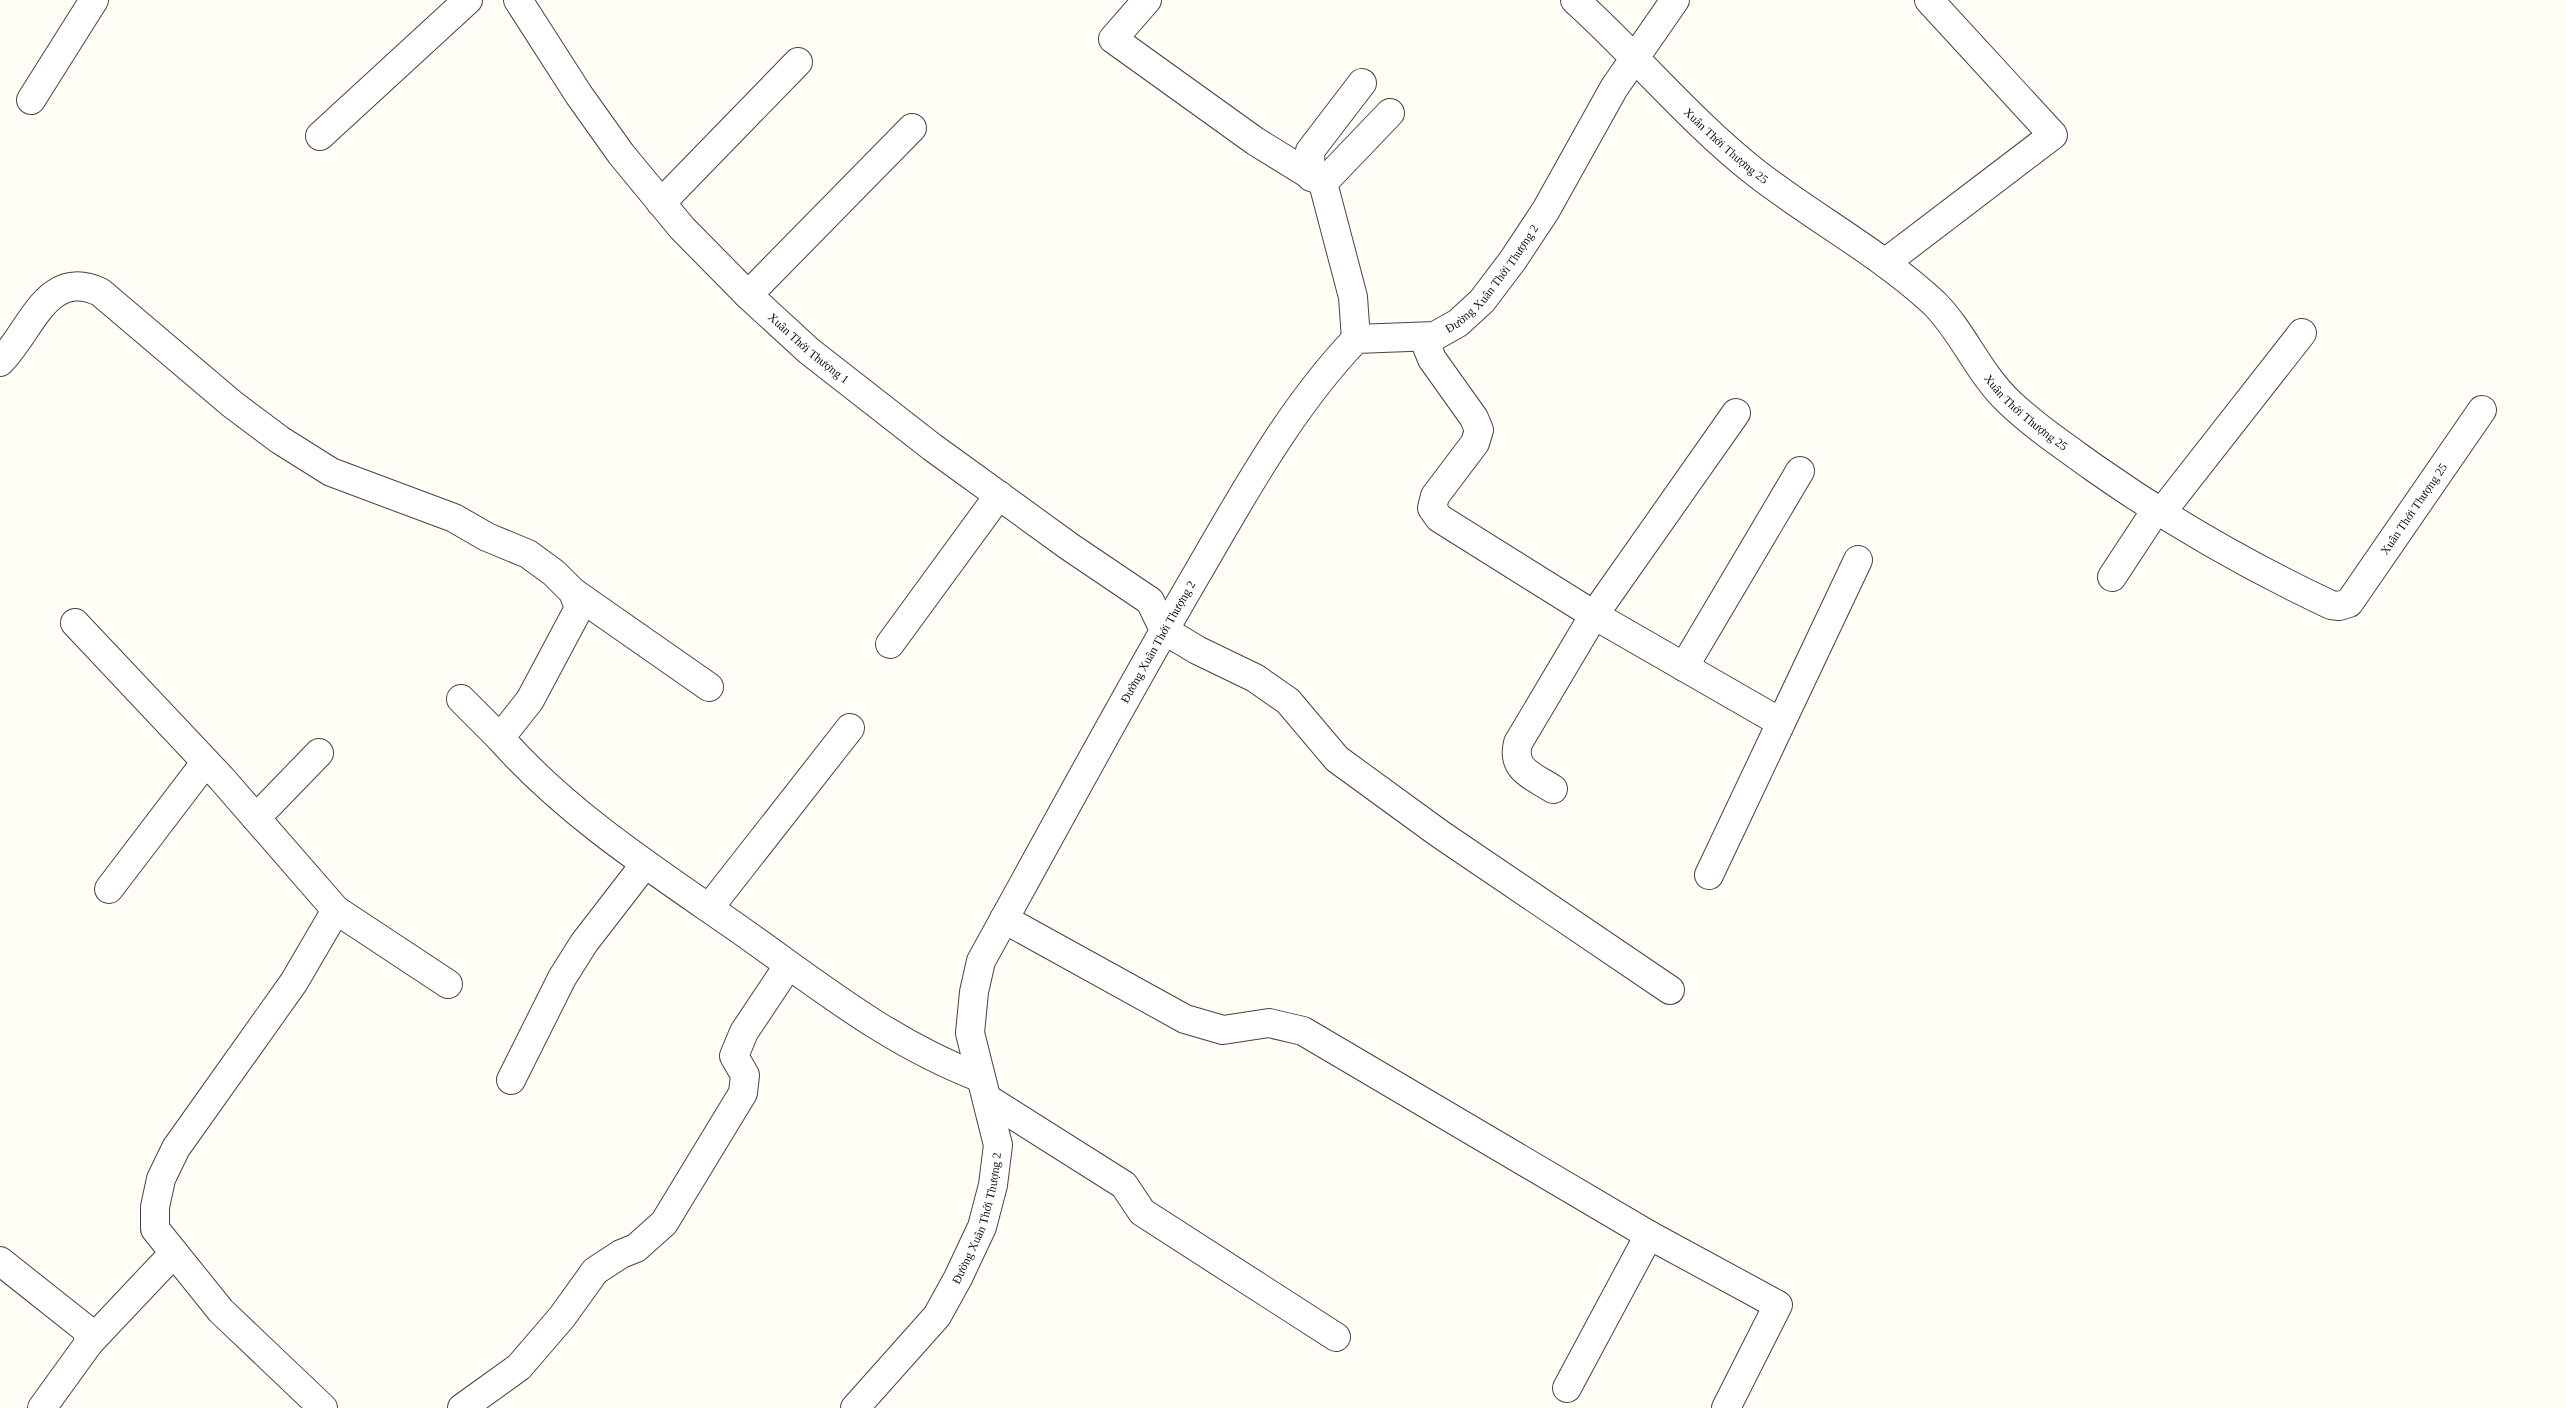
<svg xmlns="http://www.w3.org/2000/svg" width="2566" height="1408" font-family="Georgia,serif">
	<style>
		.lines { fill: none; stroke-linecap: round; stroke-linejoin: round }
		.minor-casing { stroke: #444; stroke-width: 30 }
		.minor { stroke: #fff; stroke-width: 28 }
		.labels { text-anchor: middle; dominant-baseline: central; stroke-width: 5; stroke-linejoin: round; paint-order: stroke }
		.street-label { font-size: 12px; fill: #111; stroke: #fff }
	</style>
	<rect width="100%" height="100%" fill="#fffdf5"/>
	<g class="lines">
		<defs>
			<g id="minor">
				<path id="s1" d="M 518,0 L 579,95 L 621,154 L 682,228 L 748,295 L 809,351 L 932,447 L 1070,547 L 1150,601 L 1164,630"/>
				<path d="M 1147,0 L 1113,39 L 1255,141 L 1323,183 L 1353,297 L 1356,339"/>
				<path id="s2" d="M 1575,0 C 1637,56 1690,121 1756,173 C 1814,218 1880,253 1934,303 C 1963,332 1978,372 2008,401 C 2034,426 2064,446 2093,467 C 2168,520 2248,566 2331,605 L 2339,606 L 2349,603 L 2482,410"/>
				<path d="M 31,100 L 94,0"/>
				<path d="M 320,136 L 468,0"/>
				<path d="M 1311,177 L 1310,151 L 1362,83"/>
				<path d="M 1323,183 L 1390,113"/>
				<path d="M 661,203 L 798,62"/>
				<path d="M 1885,263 L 2053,135 L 1929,0"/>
				<path d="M 748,295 L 912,128"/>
				<path d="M 1423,337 L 1432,359 L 1474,418 L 1479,430 L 1475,443 L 1435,496 L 1432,508 L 1439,518 L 1594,615 L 1780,722"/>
				<path d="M 0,362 C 31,332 46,267 100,292 L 232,404 L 280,440 L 331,472 L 454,518 L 487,537 L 528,554 L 554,573 L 573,592 L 579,608 L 530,700 L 500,738 C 567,814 654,870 736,927 C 817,984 887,1042 981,1078"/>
				<path d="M 2161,513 L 2302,333"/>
				<path d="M 2112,577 L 2156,510"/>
				<path d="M 573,592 L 709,687"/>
				<path d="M 75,623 L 222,779 L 336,910 L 294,982 L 176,1148 L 161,1179 L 155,1207 L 155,1229 L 221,1311 L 323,1408"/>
				<path d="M 1164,630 L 1197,650 L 1255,678 L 1288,701 L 1337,759 L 1440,834 L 1670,990"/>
				<path d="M 890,644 L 999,495"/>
				<path d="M 1684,667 L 1800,471"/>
				<path d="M 461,699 L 500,738"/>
				<path d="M 1553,789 C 1533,776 1511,770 1518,743 L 1594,615 L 1736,413"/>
				<path d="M 256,818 L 319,753"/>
				<path d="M 1709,875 L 1858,560"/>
				<path d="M 109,889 L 205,763"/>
				<path d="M 709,908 L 850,728"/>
				<path d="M 336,910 L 448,984"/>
				<path d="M 1004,919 L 1185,1019 L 1223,1030 L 1269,1023 L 1303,1031 L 1649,1235 L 1778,1305 L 1726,1408"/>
				<path d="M 511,1080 L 562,978 L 584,943 L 645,864"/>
				<path d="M 988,1099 L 1124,1185 L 1142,1212 L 1336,1337"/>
				<path d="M 0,1261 L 87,1330 L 89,1343 L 42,1408"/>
				<path d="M 89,1343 L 174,1253"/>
				<path d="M 1567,1388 L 1649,1235"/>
				<path d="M 462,1408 L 519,1367 L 562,1317 L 595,1271 L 621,1254 L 636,1248 L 664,1223 L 743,1093 L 745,1075 L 734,1056 L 744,1032 L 788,966"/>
				<path id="s3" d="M 855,1408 L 937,1316 L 958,1278 L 982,1227 L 993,1185 L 998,1145 L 970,1033 L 974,992 L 981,961 C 1053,831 1123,700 1198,572 C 1245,491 1291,407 1356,339 L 1435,336 L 1458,323 L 1482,301 L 1513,260 L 1546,210 L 1614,88 L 1675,0"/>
			</g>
		</defs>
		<use href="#minor" class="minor-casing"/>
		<use href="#minor" class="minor"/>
	</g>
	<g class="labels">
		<g class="street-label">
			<text stroke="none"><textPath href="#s2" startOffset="210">Xuân Thới Thượng 25</textPath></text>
			<text stroke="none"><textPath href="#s3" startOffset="1384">Đường Xuân Thới Thượng 2</textPath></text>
			<text stroke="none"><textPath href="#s1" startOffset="456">Xuân Thới Thượng 1</textPath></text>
			<text stroke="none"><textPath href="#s2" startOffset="615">Xuân Thới Thượng 25</textPath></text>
			<text stroke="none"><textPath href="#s2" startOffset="1110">Xuân Thới Thượng 25</textPath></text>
			<text stroke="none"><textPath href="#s3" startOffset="860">Đường Xuân Thới Thượng 2</textPath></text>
			<text stroke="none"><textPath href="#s3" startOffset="230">Đường Xuân Thới Thượng 2</textPath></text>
		</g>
	</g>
</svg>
